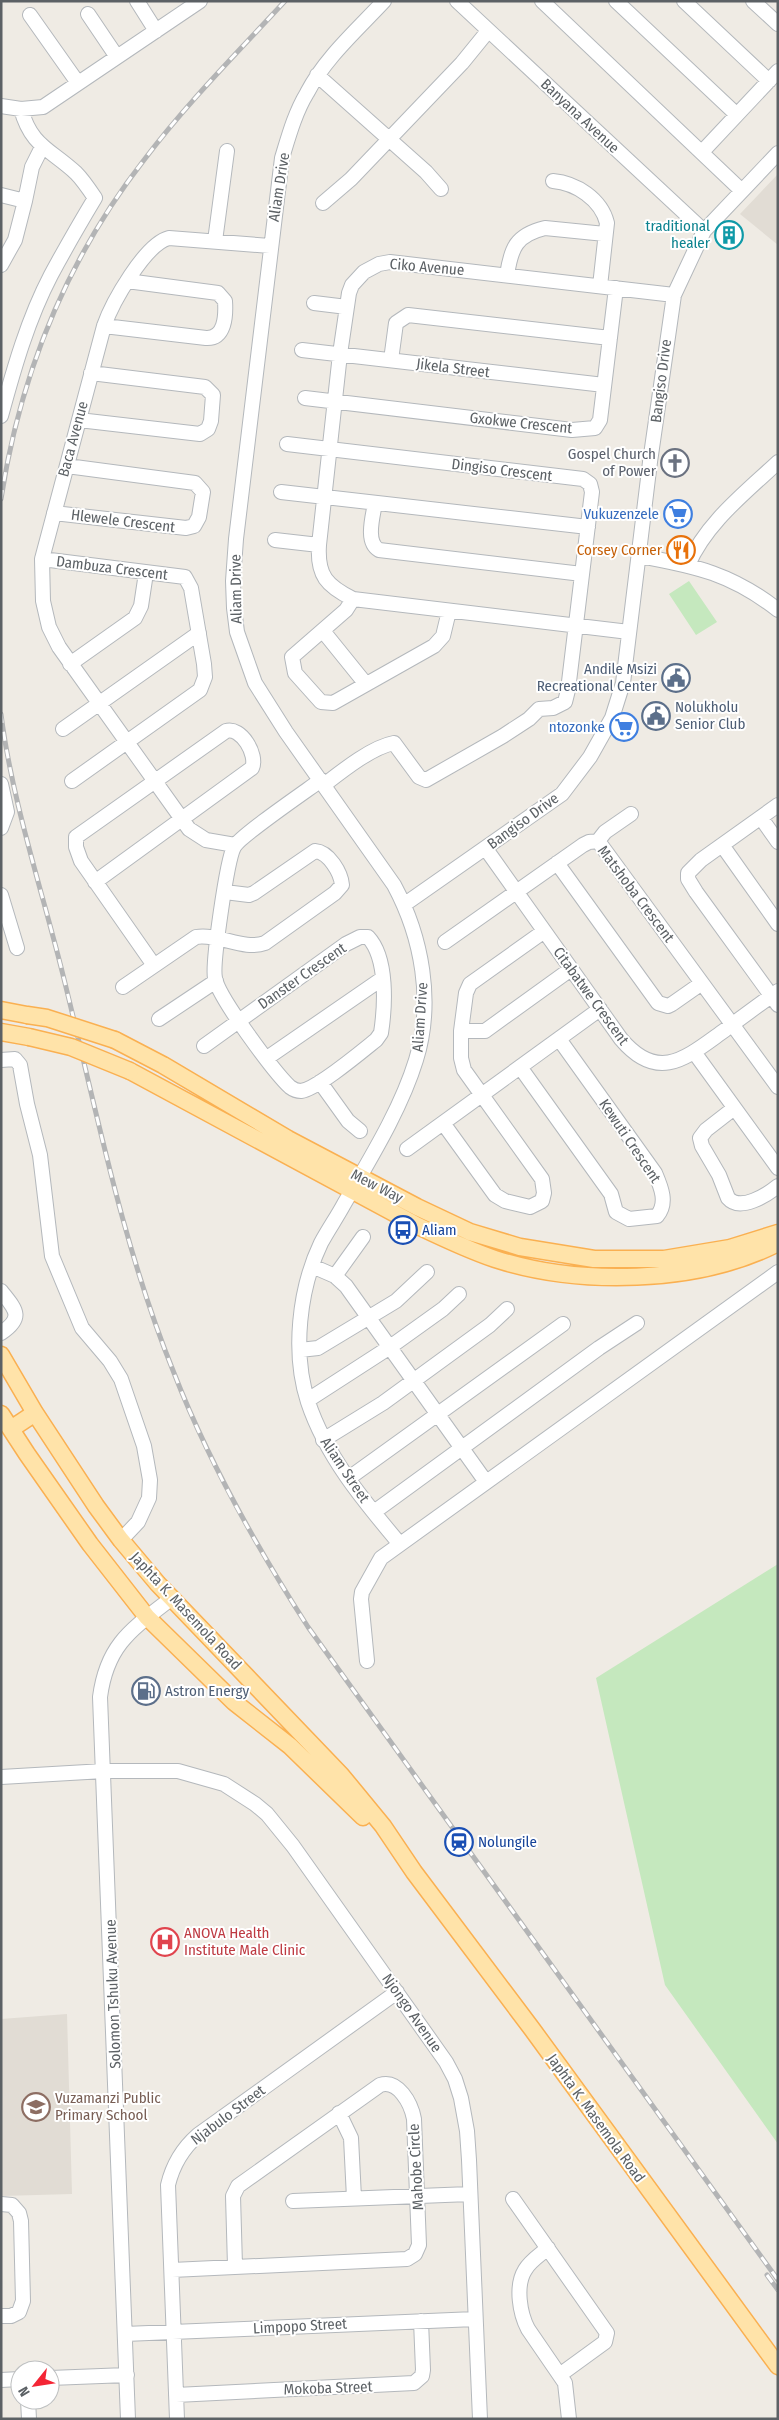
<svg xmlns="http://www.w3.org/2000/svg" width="779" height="2420" font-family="'Fira Sans Condensed',sans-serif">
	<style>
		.education { fill: #e1dcd4 }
		.green { fill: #c5e8be }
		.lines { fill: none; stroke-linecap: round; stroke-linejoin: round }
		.minor-casing { stroke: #b4b8bc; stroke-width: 16 }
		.major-casing { stroke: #fab051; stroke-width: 19 }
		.minor { stroke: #fff; stroke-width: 14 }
		.major { stroke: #ffe3a9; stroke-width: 16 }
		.rail-casing { stroke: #b3b4b5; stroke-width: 5 }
		.rail { stroke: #fff; stroke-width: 3; stroke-dasharray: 9; stroke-linecap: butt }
		.major-bridge-casing { stroke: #fab051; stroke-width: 19; stroke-linecap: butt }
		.major-bridge { stroke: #ffe3a9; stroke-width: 16 }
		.labels { text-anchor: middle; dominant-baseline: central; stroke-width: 4; stroke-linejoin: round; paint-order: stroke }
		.street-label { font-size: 15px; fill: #5c6165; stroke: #fff }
		.culture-label { font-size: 15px; fill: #0d838f; stroke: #fff; text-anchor: end }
		.worship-label { font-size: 15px; fill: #5b616d; stroke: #fff; text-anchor: end }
		.shop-label { font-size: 15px; fill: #366cbe; stroke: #fff; text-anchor: end }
		.food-label { font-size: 15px; fill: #c56008; stroke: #fff; text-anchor: end }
		.service-label { font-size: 15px; fill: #4e5e75; stroke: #fff; text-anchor: start }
		.transit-label { font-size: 15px; fill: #164399; stroke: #fff; text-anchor: start }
		.health-label { font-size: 15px; fill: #be3a42; stroke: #fff; text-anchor: start }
		.education-label { font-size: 15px; fill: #785e54; stroke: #fff; text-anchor: start }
	</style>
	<rect width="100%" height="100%" fill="#efebe4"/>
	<path class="education" d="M 778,174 L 778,245 L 740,214 Z
		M 67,2014 L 72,2194 L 1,2196 L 1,2019 Z"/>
	<path class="green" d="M 689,581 L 717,622 L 696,635 L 669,594 Z
		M 778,1564 L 778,2144 L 665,1985 L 596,1678 Z"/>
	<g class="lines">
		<defs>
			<path id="minor" d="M 137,1 L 156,31
				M 384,1 C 357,30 325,58 307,93 C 295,113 289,135 282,158 L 236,539 L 233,581 L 234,608 L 237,632 L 255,683 L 286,732 L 394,885 C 422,937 434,1002 416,1060 C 401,1109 370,1159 344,1204 C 337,1217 328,1230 321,1243 C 299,1289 292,1353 308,1402 C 326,1456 363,1500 399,1543
				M 457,1 L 704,231
				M 542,1 L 742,191
				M 616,1 L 736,114
				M 684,1 L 769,81
				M 753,1 L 778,24
				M 88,14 L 117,57
				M 30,15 L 78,83
				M 317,75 L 426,172 L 441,189
				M 1,106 L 21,109 L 43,107 L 200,1
				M 702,152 L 778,71
				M 553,181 C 576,183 601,199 607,223 L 600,286
				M 1,195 L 25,201 L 15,240 L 1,265
				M 25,201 L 32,167 L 42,147
				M 323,203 L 351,179 L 462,63 L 488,31
				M 215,241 L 227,151
				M 507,275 C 511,248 516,235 545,228 L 605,234
				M 314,303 L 347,307
				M 104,326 L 206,338 C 225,339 226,316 225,301 L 218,293 L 127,281
				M 302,350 L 604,385
				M 391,360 L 396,323 L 408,315 L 610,338
				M 305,398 L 572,430 L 595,428 L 600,420 L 616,288
				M 1,416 C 14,368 28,319 51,275 C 65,249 80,223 95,198 C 89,189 83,180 76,173 C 50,149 31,146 21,109
				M 79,420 L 200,434 L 208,429 L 211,421 L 213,395 L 205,387 L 91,373
				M 287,444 L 583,479 L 590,484 L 592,492 L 568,690 L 565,702 L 553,708 L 539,709 L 529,719 L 503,736 L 426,780 L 419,777 L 394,743 C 372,747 342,771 324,785
				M 281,492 L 588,527
				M 375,503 C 373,516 365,542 379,550 L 582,574
				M 54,513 L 186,528 L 194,526 L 199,517 L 203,492 L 195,483 L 67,466
				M 275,540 L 319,545
				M 640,556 C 696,566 732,574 778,610
				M 42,559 L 185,577 L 191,588 L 204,664 L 205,677 L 200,690 L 72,781
				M 688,565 C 706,523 745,493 778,462
				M 353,599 L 346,610 L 292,657 L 295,673 L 321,702 L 333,703 L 434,646 L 443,636 L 449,611
				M 323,631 L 365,683
				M 629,632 L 353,599 C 327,586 317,576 319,545 L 340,354 L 349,293 L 352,285 L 364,272 L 379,264 L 390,262 L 674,295
				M 70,664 L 135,618 L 141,606 L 146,573
				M 63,729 L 199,633
				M 1,784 L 7,812 L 1,828
				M 778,805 L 701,860 L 688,873 L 688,879 L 696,892 L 778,1005
				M 761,818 L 778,842
				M 598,841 L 605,832 L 631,814
				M 235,845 L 206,840 L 189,829 L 59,647 L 49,627 L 43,601 L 42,559 L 104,326 C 112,303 145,244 169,238 L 270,246
				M 722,845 L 778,924
				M 486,849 L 621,1039 C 659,1084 687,1057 725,1030 C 742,1017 760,1004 778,991
				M 557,863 L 658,1003 L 668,1006 L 672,1004 L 702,983
				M 95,882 L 252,768 C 258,755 241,726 226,731 L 76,837 L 76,847 L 81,861 L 153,964
				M 1,895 L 17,948
				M 405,904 L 562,794 L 590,757 L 612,718 L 623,683 L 650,462 L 674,295 L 704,231 L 778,153
				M 445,942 L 583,845 L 589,842 L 598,841 L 778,1087
				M 123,987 L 196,937 C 218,933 244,951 265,943 L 335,893 L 342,885 C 341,873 329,852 315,851 L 254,893 L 249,895 L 225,892
				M 159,1019 L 216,981
				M 461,1031 L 485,1031 L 571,969
				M 204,1046 L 346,944 L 360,937 L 368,937 C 388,958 385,1007 381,1033 L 376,1040 C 361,1052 317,1089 301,1091 C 297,1091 294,1090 290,1087 C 275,1073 218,997 215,978 C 212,964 227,860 234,847 C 240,836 306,791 321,780
				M 694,1052 L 778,1168
				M 267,1058 L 383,978
				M 1,1060 L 15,1059 L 20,1065 L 27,1104 L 40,1155 L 52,1256 L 82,1328 L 110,1361 L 121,1379 L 144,1446 L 150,1480 L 149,1498 L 138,1522 L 121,1540
				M 520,1067 L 611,1194 L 616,1212 L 629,1219 L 657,1216 C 668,1203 661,1187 655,1173 L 559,1039
				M 320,1082 L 348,1121 L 360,1131
				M 733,1109 L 706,1130 L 700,1138 L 702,1146 L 719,1175 L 728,1198 C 740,1212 767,1195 778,1186
				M 443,1123 L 495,1195 L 505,1201 L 530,1207 L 542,1201 L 544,1193 L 542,1179 L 464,1070 L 461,1058 L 461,1031 L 466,993 L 470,984 L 543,932
				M 407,1149 L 600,1009
				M 312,1266 L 335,1276 L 346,1286 L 486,1482
				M 335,1276 L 363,1237
				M 1,1291 C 15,1309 25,1317 1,1333
				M 300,1350 L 318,1348 L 396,1301 L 427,1272
				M 308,1400 L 390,1347 L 443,1309 L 459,1294
				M 323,1440 L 383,1403 L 490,1325 L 507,1309
				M 349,1478 L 563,1324
				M 374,1512 L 599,1348 L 637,1323
				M 367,1661 L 361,1599 L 362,1592 L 381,1558 L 778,1272
				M 1,1777 L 104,1771 L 178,1771 L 224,1784 L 255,1804 L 267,1814 L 293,1846 L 446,2062 L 455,2079 L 461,2098 L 467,2131 L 469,2160 L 480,2419
				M 339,2113 L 351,2138 L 354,2198
				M 513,2199 L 607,2333 L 605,2342 L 561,2374
				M 293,2201 L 470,2194
				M 1,2204 L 12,2205 L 19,2213 L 21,2221 L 23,2301 L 19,2312 L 11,2316 L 1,2316
				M 548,2248 C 540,2255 530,2261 525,2270 C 515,2286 520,2314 528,2329 L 565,2383 L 569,2419
				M 172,2270 L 407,2259 L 415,2254 L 419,2245 L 414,2119 C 411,2103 398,2079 380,2085 L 238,2186 L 233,2196 L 235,2266
				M 125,2334 L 475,2319
				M 50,2378 L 127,2375
				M 1,2380 L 20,2379
				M 176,2395 L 414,2383 L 422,2376 L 423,2370 L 421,2321
				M 28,2400 L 29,2419
				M 128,2419 L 100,1697 C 107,1644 132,1629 172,1598
				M 177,2419 L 168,2185 C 173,2164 182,2149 198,2135 L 397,1992"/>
			<path id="major" d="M 1,1010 L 27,1015
				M 1,1032 L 29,1037
				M 115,1040 L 163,1065 L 288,1139 L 417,1207 L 470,1232 L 520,1247 L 594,1259 L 664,1259 L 730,1248 L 778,1233
				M 130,1071 L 418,1226 C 443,1238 468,1250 495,1259 C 579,1286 696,1284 776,1244
				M 1,1355 L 35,1413 L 96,1506 L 121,1540 L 158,1584 L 341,1775 L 383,1826 L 414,1872 L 532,2029 L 778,2366
				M 1,1414 L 27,1454 L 90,1544 L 147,1617 L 234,1702 L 290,1746 L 363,1817
				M 11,1429 L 35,1413"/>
		</defs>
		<use href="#minor" class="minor-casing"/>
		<use href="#major" class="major-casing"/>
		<use href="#minor" class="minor"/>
		<use href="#major" class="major"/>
		<defs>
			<path id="rail" d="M 1,499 C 20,375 67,259 144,160 C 187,103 237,53 285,1
				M 1,714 C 12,801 42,890 63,975 C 96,1108 122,1245 174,1373 C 209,1463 256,1546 308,1627 L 778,2280
				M 767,2275 L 778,2290"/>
		</defs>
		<use href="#rail" class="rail-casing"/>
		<use href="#rail" class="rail"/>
		<defs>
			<path id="major-bridge" d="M 27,1015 L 47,1018 L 115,1040
				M 29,1037 L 71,1047 L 130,1071"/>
		</defs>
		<use href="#major-bridge" class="major-bridge-casing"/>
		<use href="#major-bridge" class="major-bridge"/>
	</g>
	<defs>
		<symbol id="building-ring" viewBox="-11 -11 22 22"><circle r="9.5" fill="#fff" stroke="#0f9aa8" stroke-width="1.5"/><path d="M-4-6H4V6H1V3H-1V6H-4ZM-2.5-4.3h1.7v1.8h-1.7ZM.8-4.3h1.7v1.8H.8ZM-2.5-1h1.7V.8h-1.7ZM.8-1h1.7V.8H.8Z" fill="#0f9aa8"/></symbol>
		<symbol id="church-ring" viewBox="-11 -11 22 22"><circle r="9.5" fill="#fff" stroke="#6b7280" stroke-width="1.5"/><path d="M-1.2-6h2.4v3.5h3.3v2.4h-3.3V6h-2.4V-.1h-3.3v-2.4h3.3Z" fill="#6b7280"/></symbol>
		<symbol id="supermarket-ring" viewBox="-11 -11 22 22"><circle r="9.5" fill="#fff" stroke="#3f7fe0" stroke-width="1.5"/><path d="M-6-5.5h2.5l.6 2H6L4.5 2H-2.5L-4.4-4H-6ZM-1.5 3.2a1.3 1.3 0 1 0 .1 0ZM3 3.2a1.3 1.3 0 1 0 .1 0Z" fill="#3f7fe0"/></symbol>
		<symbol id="restaurant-ring" viewBox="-11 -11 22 22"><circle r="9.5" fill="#fff" stroke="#e8710a" stroke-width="1.5"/><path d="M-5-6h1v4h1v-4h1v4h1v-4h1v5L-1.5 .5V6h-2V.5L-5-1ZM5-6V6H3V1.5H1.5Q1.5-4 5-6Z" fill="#e8710a"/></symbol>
		<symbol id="civic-ring" viewBox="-11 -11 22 22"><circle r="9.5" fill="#fff" stroke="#5c6f8a" stroke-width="1.5"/><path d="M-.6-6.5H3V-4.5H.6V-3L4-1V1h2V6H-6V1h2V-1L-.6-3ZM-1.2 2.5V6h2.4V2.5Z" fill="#5c6f8a"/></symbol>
		<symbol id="bus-ring" viewBox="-11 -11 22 22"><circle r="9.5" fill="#fff" stroke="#1a4fb4" stroke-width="1.5"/><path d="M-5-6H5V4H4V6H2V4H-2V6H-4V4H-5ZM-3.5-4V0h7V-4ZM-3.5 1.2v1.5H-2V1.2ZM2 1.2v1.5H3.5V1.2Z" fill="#1a4fb4"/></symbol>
		<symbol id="fuel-ring" viewBox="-11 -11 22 22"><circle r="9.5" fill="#fff" stroke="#5c6f8a" stroke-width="1.5"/><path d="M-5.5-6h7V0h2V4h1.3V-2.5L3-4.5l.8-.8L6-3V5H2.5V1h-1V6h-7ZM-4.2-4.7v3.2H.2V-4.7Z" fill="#5c6f8a"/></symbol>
		<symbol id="station-ring" viewBox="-11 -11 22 22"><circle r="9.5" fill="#fff" stroke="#1a4fb4" stroke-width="1.5"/><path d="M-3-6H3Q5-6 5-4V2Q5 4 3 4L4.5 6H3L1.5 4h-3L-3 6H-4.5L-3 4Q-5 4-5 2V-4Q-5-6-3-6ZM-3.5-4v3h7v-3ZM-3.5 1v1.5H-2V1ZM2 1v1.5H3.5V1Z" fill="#1a4fb4"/></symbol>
		<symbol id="hospital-ring" viewBox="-11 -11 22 22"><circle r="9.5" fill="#fff" stroke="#e0444e" stroke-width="1.5"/><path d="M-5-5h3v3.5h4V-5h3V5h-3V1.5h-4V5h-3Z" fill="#e0444e"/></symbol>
		<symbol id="school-ring" viewBox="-11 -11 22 22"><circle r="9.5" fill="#fff" stroke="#8d6e63" stroke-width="1.5"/><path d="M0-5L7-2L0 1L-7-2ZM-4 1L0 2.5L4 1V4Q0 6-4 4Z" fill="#8d6e63"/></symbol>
	</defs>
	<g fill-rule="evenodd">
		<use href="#building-ring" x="713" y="219" width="32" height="32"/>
		<use href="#church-ring" x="659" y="447" width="32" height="32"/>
		<use href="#supermarket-ring" x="662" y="498" width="32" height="32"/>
		<use href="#restaurant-ring" x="665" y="534" width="32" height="32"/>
		<use href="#civic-ring" x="660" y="662" width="32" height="32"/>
		<use href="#civic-ring" x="640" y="700" width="32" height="32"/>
		<use href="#supermarket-ring" x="608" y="711" width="32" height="32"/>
		<use href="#bus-ring" x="387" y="1214" width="32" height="32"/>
		<use href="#fuel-ring" x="130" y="1675" width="32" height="32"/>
		<use href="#station-ring" x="443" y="1826" width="32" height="32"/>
		<use href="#hospital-ring" x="149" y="1926" width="32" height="32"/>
		<use href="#school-ring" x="20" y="2091" width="32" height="32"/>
	</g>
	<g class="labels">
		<g class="street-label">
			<text transform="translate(580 116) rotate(43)">Banyana Avenue</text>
			<text transform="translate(279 187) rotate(-81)">Aliam Drive</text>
			<text transform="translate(427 267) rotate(5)">Ciko Avenue</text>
			<text transform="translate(453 368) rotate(7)">Jikela Street</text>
			<text transform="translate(661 381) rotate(-83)">Bangiso Drive</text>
			<text transform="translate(521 423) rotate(6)">Gxokwe Crescent</text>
			<text transform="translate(73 439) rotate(-75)">Baca Avenue</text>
			<text transform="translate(502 470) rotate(7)">Dingiso Crescent</text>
			<text transform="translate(123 521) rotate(7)">Hlewele Crescent</text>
			<text transform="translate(112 568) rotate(7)">Dambuza Crescent</text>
			<text transform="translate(236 589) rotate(-91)">Aliam Drive</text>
			<text transform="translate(523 821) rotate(-36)">Bangiso Drive</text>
			<text transform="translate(636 894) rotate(53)">Matshoba Crescent</text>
			<text transform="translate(302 976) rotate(-35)">Danster Crescent</text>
			<text transform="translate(591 996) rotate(54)">Citabatwe Crescent</text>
			<text transform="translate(420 1017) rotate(-86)">Aliam Drive</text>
			<text transform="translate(630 1141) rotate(56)">Kewuti Crescent</text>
			<text transform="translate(377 1186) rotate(27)">Mew Way</text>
			<text transform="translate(345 1470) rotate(56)">Aliam Street</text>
			<text transform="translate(186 1611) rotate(47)">Japhta K. Masemola Road</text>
			<text transform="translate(113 1994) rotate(-92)">Solomon Tshuku Avenue</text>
			<text transform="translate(412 2013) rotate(55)">Njongo Avenue</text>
			<text transform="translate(228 2115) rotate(-37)">Njabulo Street</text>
			<text transform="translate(596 2118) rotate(54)">Japhta K. Masemola Road</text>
			<text transform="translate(416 2167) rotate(-93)">Mahobe Circle</text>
			<text transform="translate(300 2326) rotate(-3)">Limpopo Street</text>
			<text transform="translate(328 2388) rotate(-2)">Mokoba Street</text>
		</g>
		<g class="culture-label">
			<text x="710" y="226">traditional<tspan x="710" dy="17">healer</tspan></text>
		</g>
		<g class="worship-label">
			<text x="656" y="454">Gospel Church<tspan x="656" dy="17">of Power</tspan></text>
		</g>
		<g class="shop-label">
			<text x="659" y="514">Vukuzenzele</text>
			<text x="605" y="727">ntozonke</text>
		</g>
		<g class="food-label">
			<text x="662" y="550">Corsey Corner</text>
		</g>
		<g class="service-label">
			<text x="657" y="669" text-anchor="end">Andile Msizi<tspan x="657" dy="17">Recreational Center</tspan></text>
			<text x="675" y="707">Nolukholu<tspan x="675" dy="17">Senior Club</tspan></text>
			<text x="165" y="1691">Astron Energy</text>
		</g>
		<g class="transit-label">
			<text x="422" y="1230">Aliam</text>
			<text x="478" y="1842">Nolungile</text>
		</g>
		<g class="health-label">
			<text x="184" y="1933">ANOVA Health<tspan x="184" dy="17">Institute Male Clinic</tspan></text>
		</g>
		<g class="education-label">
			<text x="55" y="2098">Vuzamanzi Public<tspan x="55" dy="17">Primary School</tspan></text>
		</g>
	</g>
	<rect width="779" height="2420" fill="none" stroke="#5c6165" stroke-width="5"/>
	<g transform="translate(35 2385) rotate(240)"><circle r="24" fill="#ffffff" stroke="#bec0c1"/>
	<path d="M0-4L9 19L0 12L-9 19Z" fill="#f42535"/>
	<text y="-8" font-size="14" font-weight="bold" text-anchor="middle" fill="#5c6165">N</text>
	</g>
</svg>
